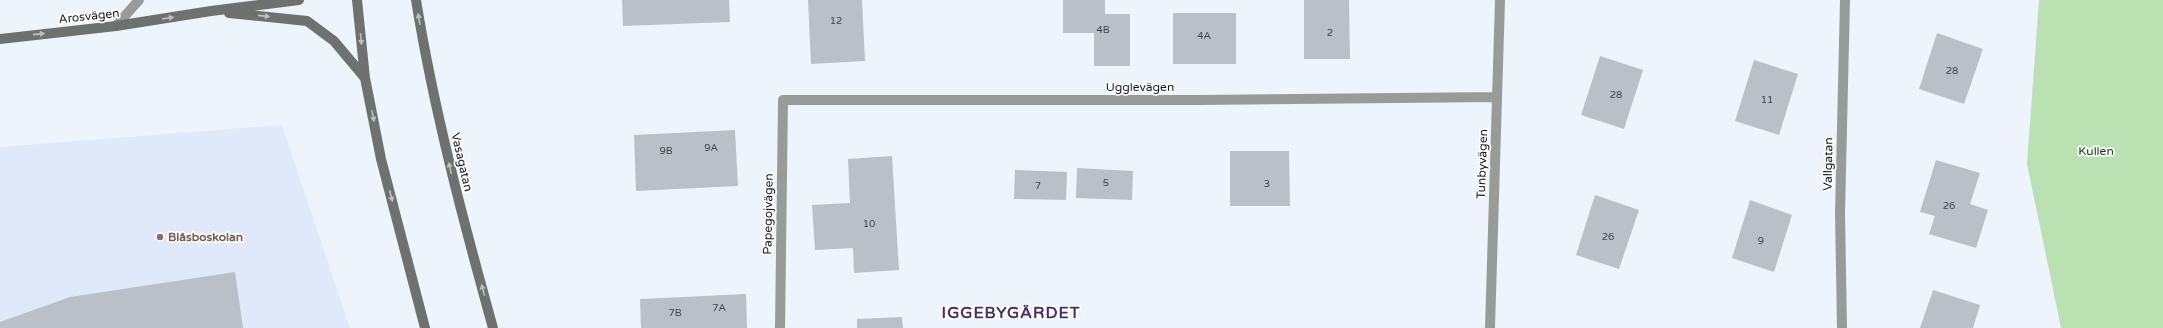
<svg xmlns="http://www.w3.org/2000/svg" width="2163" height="328" font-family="'Varela Round',sans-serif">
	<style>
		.built { fill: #e0e9f9 }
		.green { fill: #bae1b2 }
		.building { fill: #bac0c8 }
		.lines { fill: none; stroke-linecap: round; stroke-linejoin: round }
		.lane { stroke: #989c99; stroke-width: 10 }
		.street { stroke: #989c99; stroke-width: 10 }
		.secondary { stroke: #6d726e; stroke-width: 10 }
		.oneway { fill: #bdc0be }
		.education-dot { fill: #8d6e63; stroke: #fff; stroke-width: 1.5 }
		.labels { text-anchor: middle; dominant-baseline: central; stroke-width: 3.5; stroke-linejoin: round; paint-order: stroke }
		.number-label { font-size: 10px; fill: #414448 }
		.street-label { font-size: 12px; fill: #191b1e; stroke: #fff }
		.park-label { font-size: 12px; fill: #13370b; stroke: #fff }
		.education-label { font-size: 12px; font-weight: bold; fill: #785e54; stroke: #fff; text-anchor: start }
		.district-label { font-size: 16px; font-weight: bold; letter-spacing: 1px; fill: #41306b; stroke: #fff }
	</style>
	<rect width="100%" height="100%" fill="#eef4fc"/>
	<path class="built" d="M 282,125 L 350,328 L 0,328 L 0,147 Z"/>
	<path class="green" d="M 2039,0 L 2163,0 L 2163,328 L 2061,328 L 2027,164 Z"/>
	<path class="building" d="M 622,0 L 729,0 L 730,22 L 623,26 Z
		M 808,0 L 862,0 L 865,61 L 811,64 Z
		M 1063,0 L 1105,0 L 1105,14 L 1130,14 L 1130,66 L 1094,66 L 1094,33 L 1063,33 Z
		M 1304,0 L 1349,0 L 1350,59 L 1304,59 Z
		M 1173,13 L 1236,13 L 1236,64 L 1173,64 Z
		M 1937,33 L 1983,49 L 1964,104 L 1919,89 Z
		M 1600,56 L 1643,70 L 1624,129 L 1581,115 Z
		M 1754,60 L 1798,74 L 1779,135 L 1735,121 Z
		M 735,130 L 738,186 L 636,191 L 634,135 Z
		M 1230,151 L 1289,151 L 1290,206 L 1230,206 Z
		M 892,156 L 899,270 L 854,273 L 853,248 L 815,250 L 812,205 L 850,203 L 848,159 Z
		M 1936,160 L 1980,173 L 1970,204 L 1988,210 L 1976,248 L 1929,234 L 1935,216 L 1920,212 Z
		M 1077,168 L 1133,171 L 1132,200 L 1076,198 Z
		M 1015,170 L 1067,172 L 1066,200 L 1014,199 Z
		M 1595,195 L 1639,210 L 1619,269 L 1576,255 Z
		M 1750,200 L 1792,215 L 1774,272 L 1732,258 Z
		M 235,272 L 243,328 L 0,328 L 0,322 L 70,297 Z
		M 1933,290 L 1980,305 L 1973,328 L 1920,328 Z
		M 746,294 L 747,328 L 641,328 L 640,299 Z
		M 902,317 L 903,328 L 857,328 L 857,319 Z"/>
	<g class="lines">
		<path class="lane" d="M 116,26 L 139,0"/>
		<path class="street" d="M 780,328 L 783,100 L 1198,100 L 1497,97
			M 1490,328 L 1500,0
			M 1842,328 L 1840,213 L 1845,0"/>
		<path class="secondary" d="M 357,0 L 365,78 L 381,159 L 425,328
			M 416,0 C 434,111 463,220 493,328
			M 229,13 L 307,21 L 334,41 L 365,78
			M 0,39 L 116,26 L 211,11 L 299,0"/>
	</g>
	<defs><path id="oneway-solid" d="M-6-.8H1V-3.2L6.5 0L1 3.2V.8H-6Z"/></defs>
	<g class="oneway">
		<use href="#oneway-solid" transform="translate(264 16) rotate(6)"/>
		<use href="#oneway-solid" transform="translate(168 18) rotate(-9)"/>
		<use href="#oneway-solid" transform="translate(419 19) rotate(-99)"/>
		<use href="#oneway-solid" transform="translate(39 34) rotate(-6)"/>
		<use href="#oneway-solid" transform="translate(361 39) rotate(84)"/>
		<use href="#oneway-solid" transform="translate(373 116) rotate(79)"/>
		<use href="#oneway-solid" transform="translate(450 168) rotate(-103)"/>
		<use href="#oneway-solid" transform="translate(391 196) rotate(76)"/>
		<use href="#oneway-solid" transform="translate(483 290) rotate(-106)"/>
	</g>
	<circle class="education-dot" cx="160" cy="237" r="4"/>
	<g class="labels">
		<g class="number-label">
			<text x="836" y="21">12</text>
			<text x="1103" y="30">4B</text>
			<text x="1330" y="33">2</text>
			<text x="1204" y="36">4A</text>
			<text x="1952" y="71">28</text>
			<text x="1616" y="95">28</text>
			<text x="1767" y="100">11</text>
			<text x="711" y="148">9A</text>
			<text x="666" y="151">9B</text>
			<text x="1106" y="183">5</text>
			<text x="1267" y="184">3</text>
			<text x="1038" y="186">7</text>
			<text x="1949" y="206">26</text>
			<text x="869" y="224">10</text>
			<text x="1608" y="237">26</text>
			<text x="1761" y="241">9</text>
			<text x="719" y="308">7A</text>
			<text x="675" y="313">7B</text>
		</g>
		<g class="street-label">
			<text transform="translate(89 16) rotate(-6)">Arosvägen</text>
			<text x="1140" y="87">Ugglevägen</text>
			<text transform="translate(462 162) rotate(77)">Vasagatan</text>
			<text transform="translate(1482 164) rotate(-88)">Tunbyvägen</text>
			<text transform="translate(1828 164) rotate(-89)">Vallgatan</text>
			<text transform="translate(768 214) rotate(-89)">Papegojvägen</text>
		</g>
		<g class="park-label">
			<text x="2096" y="151">Kullen</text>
		</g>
		<g class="education-label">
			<text x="168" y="237">Blåsboskolan</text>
		</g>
		<g class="district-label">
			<text x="1011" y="313">IGGEBYGÄRDET</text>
		</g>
	</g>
</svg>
